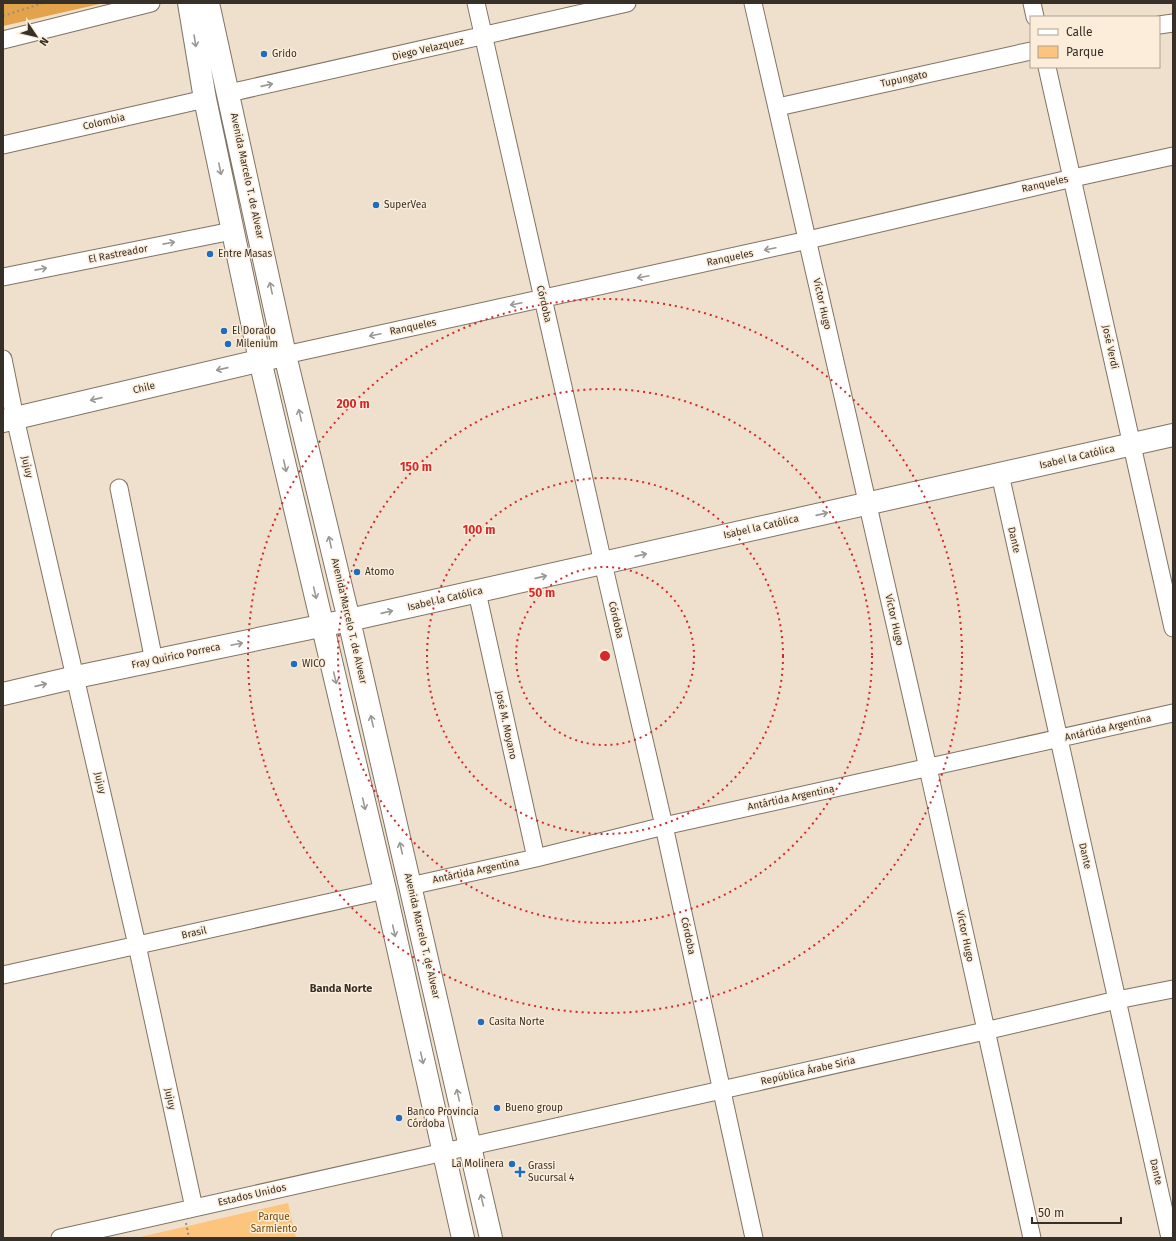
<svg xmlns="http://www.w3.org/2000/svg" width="1176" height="1241" font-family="'Fira Sans',sans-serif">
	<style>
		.green { fill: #fcc47d }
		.forest { fill: #e2a34b }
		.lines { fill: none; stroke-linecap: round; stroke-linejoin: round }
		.minor-casing { stroke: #817363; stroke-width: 19 }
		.major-casing { stroke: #817363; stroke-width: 24 }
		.path { stroke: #978c7f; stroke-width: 2; stroke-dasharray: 2 3; stroke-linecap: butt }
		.minor { stroke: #fff; stroke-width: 17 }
		.major { stroke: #fff; stroke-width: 22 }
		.oneway { stroke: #9a9894 }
		.ring { fill: none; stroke: #d62828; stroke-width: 2; stroke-dasharray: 2 4 }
		.poi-dot { fill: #1f6ebd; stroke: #fcedda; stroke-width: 1.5 }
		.labels { text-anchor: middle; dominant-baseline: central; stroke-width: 3; stroke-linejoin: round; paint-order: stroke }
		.street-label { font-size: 10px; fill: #363029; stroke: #fcedda }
		.poi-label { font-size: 10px; fill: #363029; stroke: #fcedda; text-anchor: start }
		.park-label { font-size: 10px; fill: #734a02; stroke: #fcedda }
		.neighbourhood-label { font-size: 11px; font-weight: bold; fill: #363029; stroke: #fcedda }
		.centre { fill: #d62828; stroke: #fcedda; stroke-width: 2 }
		.ring-label { font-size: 12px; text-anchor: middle; font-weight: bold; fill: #d62828; stroke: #fcedda; stroke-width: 3; stroke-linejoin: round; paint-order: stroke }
	</style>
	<rect width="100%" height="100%" fill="#efdfcd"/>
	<path class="green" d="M 288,1203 L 296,1238 L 136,1238 Z"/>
	<path class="forest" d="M 3,3 L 104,3 L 3,26 Z"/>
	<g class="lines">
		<defs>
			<path id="minor" d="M 476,3 L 603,563 L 664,826 L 754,1238
				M 753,3 L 928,768 L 1032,1238
				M 1032,3 L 1035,17
				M 1159,25 L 1173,23
				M 3,40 L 151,3
				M 1047,67 L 1173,628
				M 229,93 L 627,3
				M 778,107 L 1031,51
				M 3,145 L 205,99
				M 3,277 L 232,231
				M 285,355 L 808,240 L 1073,178 L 1173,156
				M 3,359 L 15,418 L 137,945 L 194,1208
				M 1000,474 L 1170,1238
				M 119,488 L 154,661
				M 477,592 L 536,858
				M 410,886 L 536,858 L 664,826 L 1173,713
				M 3,975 L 385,890
				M 60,1238 L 985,1031 L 1117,1000 L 1173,989"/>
			<path id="major" d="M 189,3 L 205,99 L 260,360 L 385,890 L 463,1238
				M 208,3 L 285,355 L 349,620 L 491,1238
				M 3,421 L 275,357
				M 3,694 L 76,677 L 349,620 L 1173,435"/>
		</defs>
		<use href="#minor" class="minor-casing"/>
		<use href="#major" class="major-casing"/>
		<path class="path" d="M 3,16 L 43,3
			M 186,1223 L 189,1238"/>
		<use href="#minor" class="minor"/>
		<use href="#major" class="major"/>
	</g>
	<defs><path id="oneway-shaft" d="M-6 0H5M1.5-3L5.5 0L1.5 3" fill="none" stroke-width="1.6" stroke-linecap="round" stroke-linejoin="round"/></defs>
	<g class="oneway">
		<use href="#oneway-shaft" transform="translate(195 41) rotate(81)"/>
		<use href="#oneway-shaft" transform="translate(267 85) rotate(-13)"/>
		<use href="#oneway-shaft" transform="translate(220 169) rotate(79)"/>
		<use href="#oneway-shaft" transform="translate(169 243) rotate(-11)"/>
		<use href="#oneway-shaft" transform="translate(770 249) rotate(168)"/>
		<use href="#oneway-shaft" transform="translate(41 269) rotate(-11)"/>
		<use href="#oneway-shaft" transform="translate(643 277) rotate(168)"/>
		<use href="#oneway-shaft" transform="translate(271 288) rotate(-102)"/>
		<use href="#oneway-shaft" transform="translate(516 304) rotate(168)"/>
		<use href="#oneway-shaft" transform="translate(375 335) rotate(168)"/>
		<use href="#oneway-shaft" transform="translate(222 369) rotate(167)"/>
		<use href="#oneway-shaft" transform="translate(96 399) rotate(167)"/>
		<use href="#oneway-shaft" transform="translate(300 415) rotate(-103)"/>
		<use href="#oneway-shaft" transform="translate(285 466) rotate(77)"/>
		<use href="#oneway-shaft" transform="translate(822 514) rotate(-13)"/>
		<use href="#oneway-shaft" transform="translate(330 542) rotate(-103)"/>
		<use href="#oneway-shaft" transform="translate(641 555) rotate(-13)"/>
		<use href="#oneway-shaft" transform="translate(541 577) rotate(-13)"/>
		<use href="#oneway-shaft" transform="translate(315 593) rotate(77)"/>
		<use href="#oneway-shaft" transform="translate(387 612) rotate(-13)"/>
		<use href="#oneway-shaft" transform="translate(237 644) rotate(-12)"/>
		<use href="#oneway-shaft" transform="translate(335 678) rotate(77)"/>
		<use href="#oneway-shaft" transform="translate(41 685) rotate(-13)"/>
		<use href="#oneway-shaft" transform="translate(372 721) rotate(-103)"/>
		<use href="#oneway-shaft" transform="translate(364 804) rotate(77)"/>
		<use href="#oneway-shaft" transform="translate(401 848) rotate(-103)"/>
		<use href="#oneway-shaft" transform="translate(394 931) rotate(77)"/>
		<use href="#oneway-shaft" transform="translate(422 1058) rotate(77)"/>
		<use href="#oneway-shaft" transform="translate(458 1095) rotate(-103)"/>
		<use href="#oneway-shaft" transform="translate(482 1200) rotate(-103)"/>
	</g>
	<g class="ring">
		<circle cx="605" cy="656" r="89"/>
		<circle cx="605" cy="656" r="178"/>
		<circle cx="605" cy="656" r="267"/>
		<circle cx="605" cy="656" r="357"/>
	</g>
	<g class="poi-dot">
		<circle cx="264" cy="54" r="4"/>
		<circle cx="376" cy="205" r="4"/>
		<circle cx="210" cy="254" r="4"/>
		<circle cx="224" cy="331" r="4"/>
		<circle cx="228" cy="344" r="4"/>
		<circle cx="357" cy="572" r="4"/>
		<circle cx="294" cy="664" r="4"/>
		<circle cx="481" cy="1022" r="4"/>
		<circle cx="497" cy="1108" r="4"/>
		<circle cx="399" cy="1118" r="4"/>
		<circle cx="512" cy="1164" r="4"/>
		<path d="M518 1166h4v4h4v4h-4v4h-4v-4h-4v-4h4z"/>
	</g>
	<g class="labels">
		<g class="street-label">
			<text transform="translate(428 49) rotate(-13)">Diego Velazquez</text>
			<text transform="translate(904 79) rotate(-12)">Tupungato</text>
			<text transform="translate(104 122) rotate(-13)">Colombia</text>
			<text transform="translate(247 176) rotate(78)">Avenida Marcelo T. de Alvear</text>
			<text transform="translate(1045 184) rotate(-13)">Ranqueles</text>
			<text transform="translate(118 254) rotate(-11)">El Rastreador</text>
			<text transform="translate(730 258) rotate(-12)">Ranqueles</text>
			<text transform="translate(544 304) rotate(77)">Córdoba</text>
			<text transform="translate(822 304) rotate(77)">Víctor Hugo</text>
			<text transform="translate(413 327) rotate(-12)">Ranqueles</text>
			<text transform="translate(1110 347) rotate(78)">José Verdi</text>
			<text transform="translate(144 388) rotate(-13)">Chile</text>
			<text transform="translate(1077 457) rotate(-13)">Isabel la Católica</text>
			<text transform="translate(27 467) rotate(77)">Jujuy</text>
			<text transform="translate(761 527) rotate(-13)">Isabel la Católica</text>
			<text transform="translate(1014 540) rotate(77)">Dante</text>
			<text transform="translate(445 599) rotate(-13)">Isabel la Católica</text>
			<text transform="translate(616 620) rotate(77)">Córdoba</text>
			<text transform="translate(894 620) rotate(77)">Víctor Hugo</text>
			<text transform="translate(349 621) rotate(77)">Avenida Marcelo T. de Alvear</text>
			<text transform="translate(176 656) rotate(-12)">Fray Quirico Porreca</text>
			<text transform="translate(506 725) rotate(78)">José M. Moyano</text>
			<text transform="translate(1108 728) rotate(-13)">Antártida Argentina</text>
			<text transform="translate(100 783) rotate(77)">Jujuy</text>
			<text transform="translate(791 798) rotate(-12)">Antártida Argentina</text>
			<text transform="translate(1085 856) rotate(77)">Dante</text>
			<text transform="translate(476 871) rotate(-12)">Antártida Argentina</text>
			<text transform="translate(194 933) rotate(-13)">Brasil</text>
			<text transform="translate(422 936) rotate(77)">Avenida Marcelo T. de Alvear</text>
			<text transform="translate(688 936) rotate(78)">Córdoba</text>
			<text transform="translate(965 936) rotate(78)">Víctor Hugo</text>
			<text transform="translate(808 1071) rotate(-13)">República Árabe Siria</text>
			<text transform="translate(170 1099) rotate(78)">Jujuy</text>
			<text transform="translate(1156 1172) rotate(77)">Dante</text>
			<text transform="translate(252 1195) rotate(-13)">Estados Unidos</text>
		</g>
		<g class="poi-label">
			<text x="272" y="54">Grido</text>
			<text x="384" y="205">SuperVea</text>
			<text x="218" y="254">Entre Masas</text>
			<text x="232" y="331">El Dorado</text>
			<text x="236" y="344">Milenium</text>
			<text x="365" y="572">Atomo</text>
			<text x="302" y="664">WICO</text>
			<text x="489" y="1022">Casita Norte</text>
			<text x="505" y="1108">Bueno group</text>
			<text x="407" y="1112">Banco Provincia<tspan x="407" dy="12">Córdoba</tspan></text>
			<text x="504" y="1164" text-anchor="end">La Molinera</text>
			<text x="528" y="1166">Grassi<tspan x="528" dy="12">Sucursal 4</tspan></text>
		</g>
		<g class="park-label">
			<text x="274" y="1217">Parque<tspan x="274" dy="12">Sarmiento</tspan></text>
		</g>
		<g class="neighbourhood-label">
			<text x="341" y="988">Banda Norte</text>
		</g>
	</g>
	<circle cx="605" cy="656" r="6" class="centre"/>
	<g class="ring-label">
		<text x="353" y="408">200 m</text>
		<text x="416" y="471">150 m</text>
		<text x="479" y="534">100 m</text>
		<text x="542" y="597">50 m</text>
	</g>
	<rect width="1176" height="1241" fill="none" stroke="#363029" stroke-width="8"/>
	<rect x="1030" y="16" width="130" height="52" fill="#fcedda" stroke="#ada193"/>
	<rect x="1038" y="29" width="20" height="6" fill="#ffffff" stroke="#ada193"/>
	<text x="1066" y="36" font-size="12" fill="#363029">Calle</text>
	<rect x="1038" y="46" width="20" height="12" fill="#fcc47d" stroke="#ada193"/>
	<text x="1066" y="56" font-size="12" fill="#363029">Parque</text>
	<g transform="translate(36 36) rotate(125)" stroke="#fcedda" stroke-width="3" paint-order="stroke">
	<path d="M0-3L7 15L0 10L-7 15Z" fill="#363029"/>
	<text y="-6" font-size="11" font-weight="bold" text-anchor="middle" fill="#363029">N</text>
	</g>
	<path d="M1032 1217v6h89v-6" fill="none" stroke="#363029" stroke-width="2"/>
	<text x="1038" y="1217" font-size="12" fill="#363029" stroke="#fcedda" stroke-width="3" paint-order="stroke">50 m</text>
</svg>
